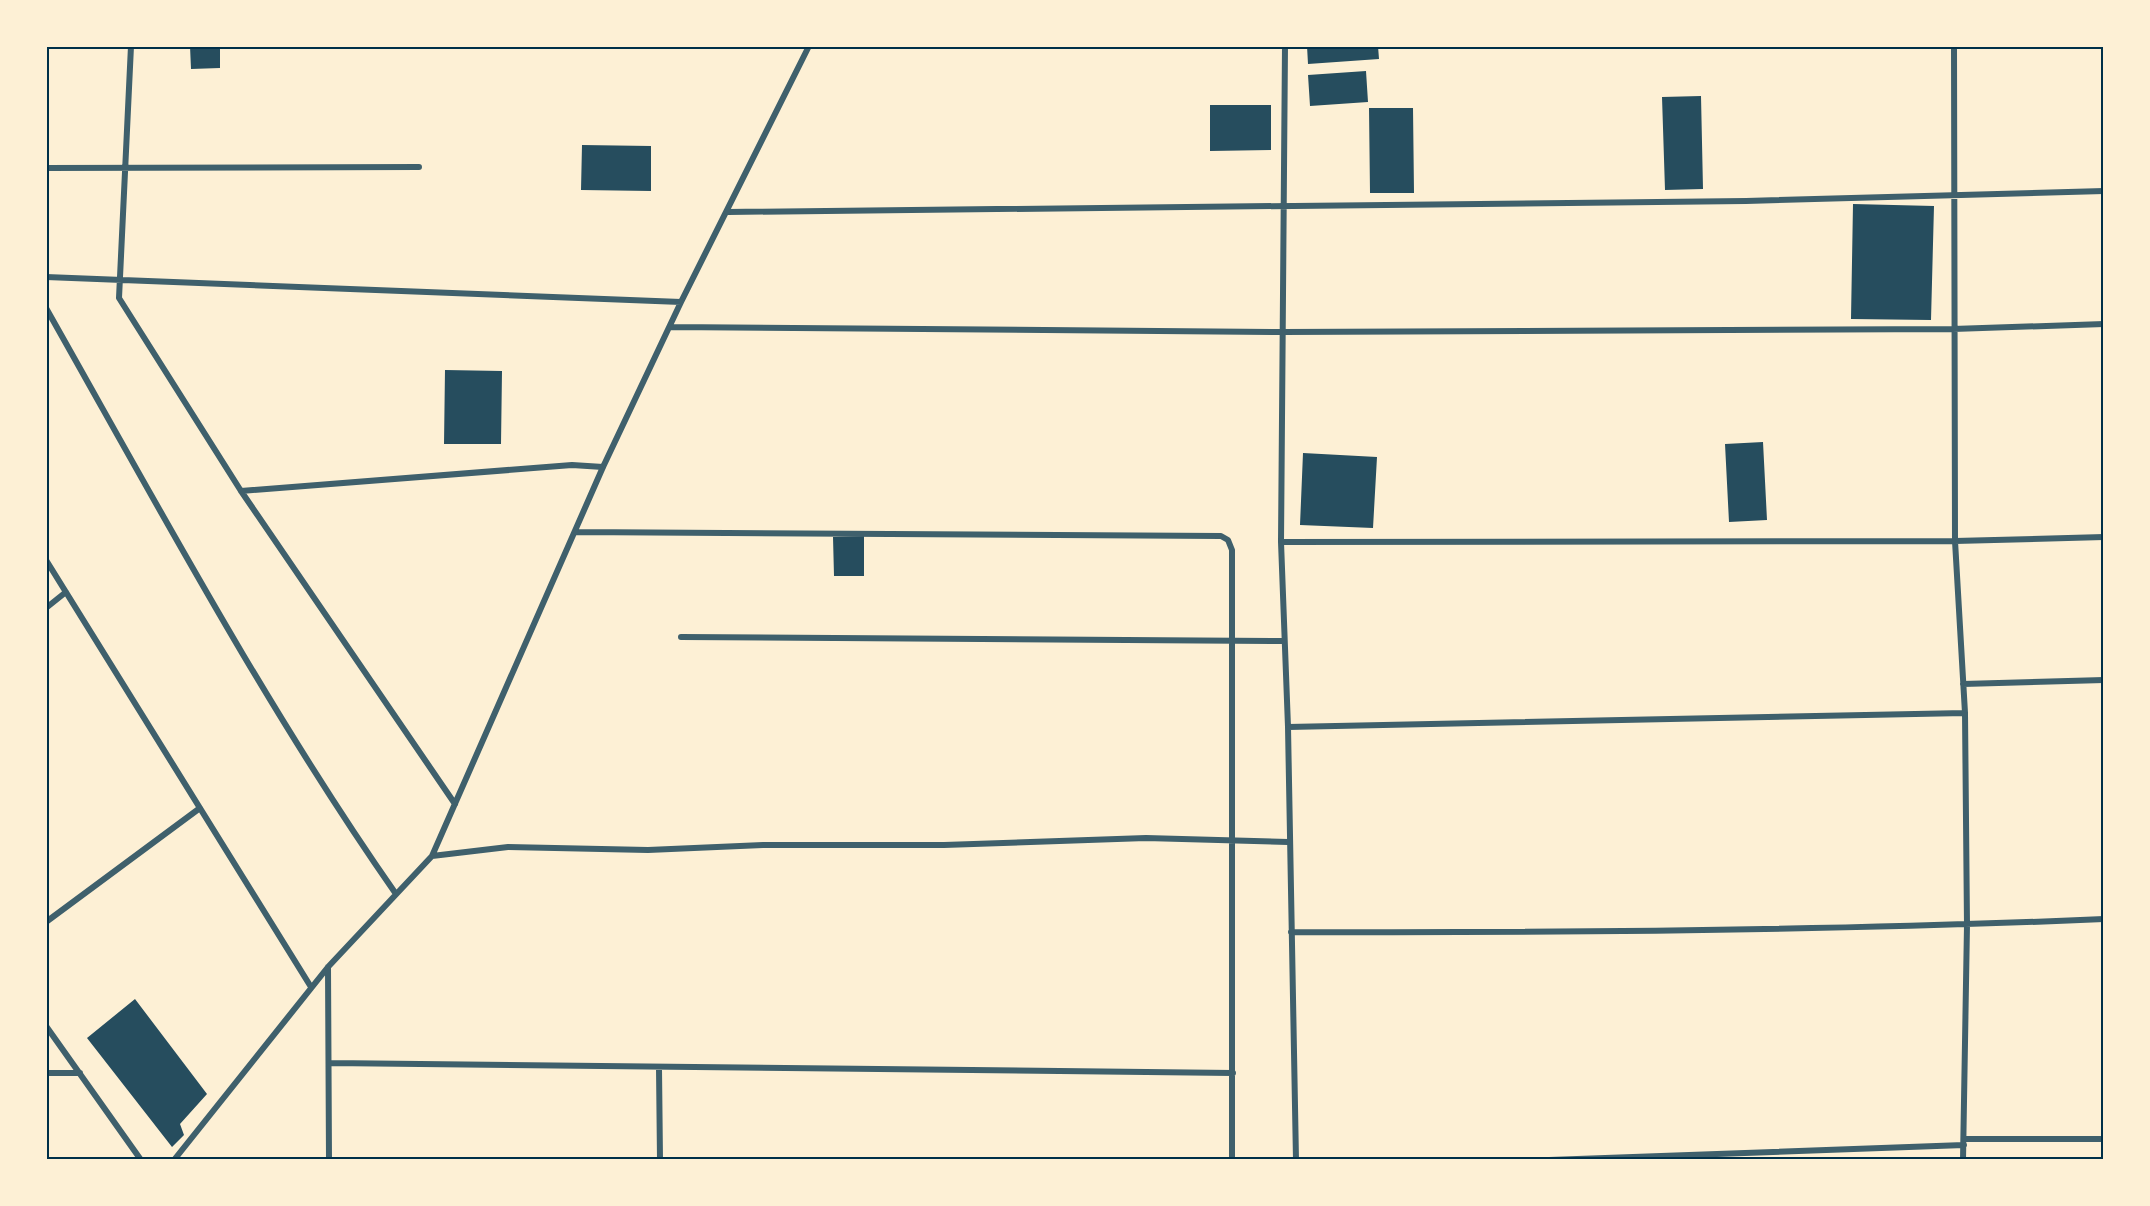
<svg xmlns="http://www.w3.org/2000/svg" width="2150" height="1206" font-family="'Zilla Slab',serif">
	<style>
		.building { fill: #264d5e }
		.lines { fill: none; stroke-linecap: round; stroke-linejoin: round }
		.minor { stroke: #3f606c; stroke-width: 6 }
		.neatline { fill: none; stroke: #003049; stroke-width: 2 }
	</style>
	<rect width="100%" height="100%" fill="#fdf0d5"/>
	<path class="building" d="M 190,46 L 220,46 L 220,68 L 191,69 Z
		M 1307,46 L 1378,46 L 1379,59 L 1308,64 Z
		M 1366,71 L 1368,102 L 1310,106 L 1308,75 Z
		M 1701,96 L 1703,189 L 1665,190 L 1662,97 Z
		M 1210,105 L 1271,105 L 1271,150 L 1210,151 Z
		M 1369,108 L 1413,108 L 1414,193 L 1370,193 Z
		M 582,145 L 651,146 L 651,191 L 581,190 Z
		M 1853,204 L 1934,206 L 1931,320 L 1851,319 Z
		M 445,370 L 502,371 L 501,444 L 444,444 Z
		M 1763,442 L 1767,520 L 1729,522 L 1725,444 Z
		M 1303,453 L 1377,457 L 1373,528 L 1300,525 Z
		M 864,536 L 864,576 L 834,576 L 833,537 Z
		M 135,999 L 207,1094 L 180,1124 L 184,1135 L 172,1147 L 87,1038 Z"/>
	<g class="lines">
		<path class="minor" d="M 131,46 L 119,298 L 241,491 L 455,804
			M 1285,46 L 1281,542 L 1288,727 L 1296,1160
			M 1954,46 L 1955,541 L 1965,713 L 1967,925 L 1963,1160
			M 46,168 L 419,167
			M 728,212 L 1746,201 L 2104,191
			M 46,277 L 681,302
			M 46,308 C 158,506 266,708 396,894
			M 670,327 L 1283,332 L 1953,329 L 2104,324
			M 241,491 L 572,465 L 603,467
			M 576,532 L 1221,536 L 1228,540 L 1232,550 L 1232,1160
			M 1281,542 L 1955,541 L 2104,537
			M 46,560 L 311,987
			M 46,608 L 66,592
			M 681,637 L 1284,641
			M 1963,684 L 2104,680
			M 1288,727 L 1965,713
			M 432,856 L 508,847 L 648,850 L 763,845 L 944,845 L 1146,838 L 1288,842
			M 46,922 L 200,808
			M 1291,932 C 1562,933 1833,931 2104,919
			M 328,967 L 329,1160
			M 46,1026 L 141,1160
			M 330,1063 L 1233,1073
			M 659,1068 L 660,1160
			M 46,1073 L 80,1073
			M 1965,1139 L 2104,1139
			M 174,1160 L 328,967 L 432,856 L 603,467 L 681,302 L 809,46
			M 1549,1160 L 1964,1145"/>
	</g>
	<rect width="2150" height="1206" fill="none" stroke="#fdf0d5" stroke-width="96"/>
	<rect x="48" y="48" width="2054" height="1110" class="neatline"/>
</svg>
